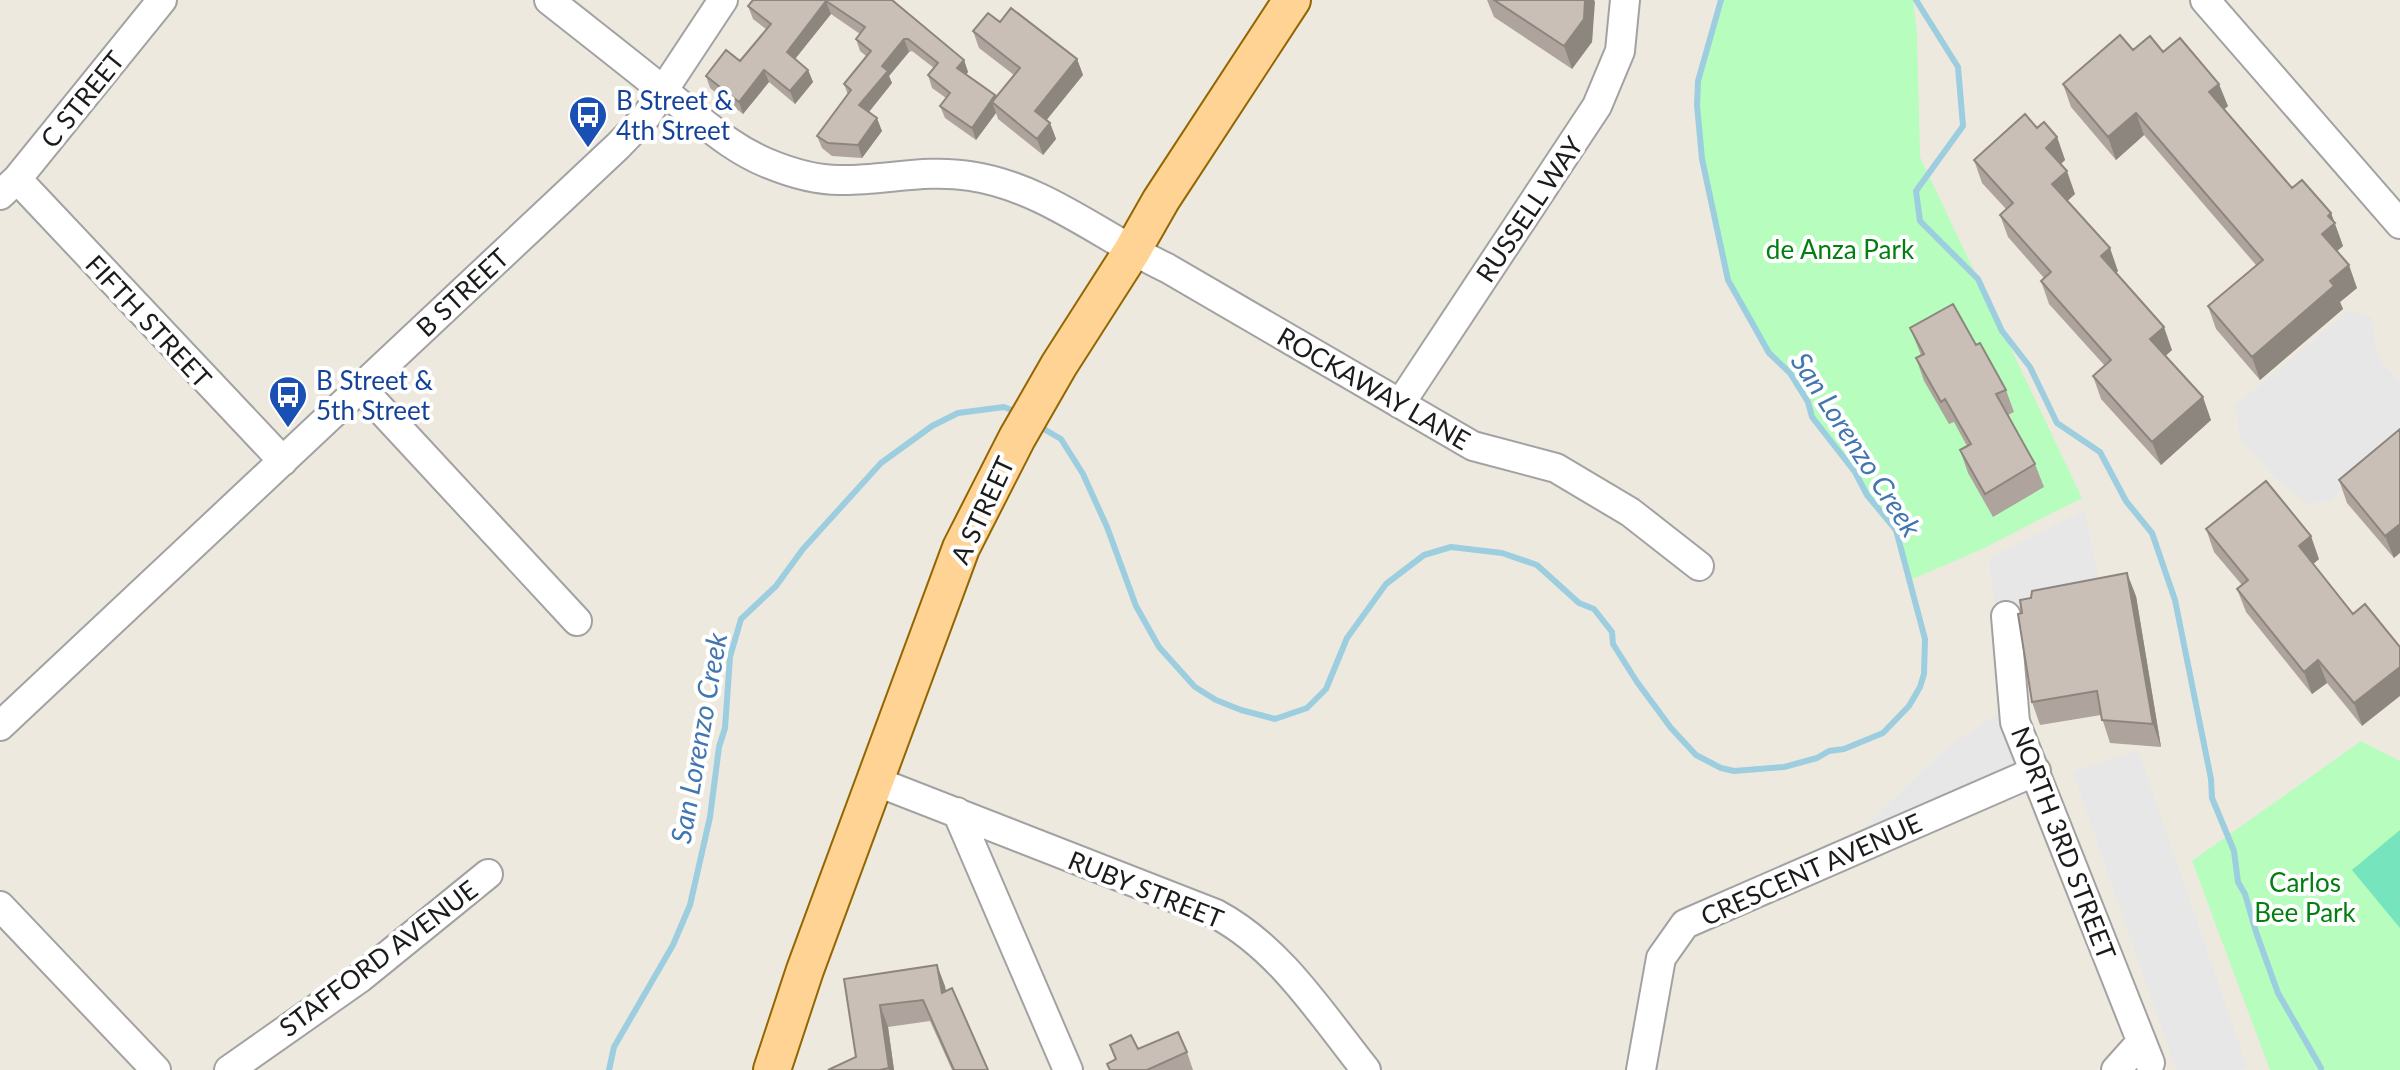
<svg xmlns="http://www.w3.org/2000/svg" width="2400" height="1070" font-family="Lato,sans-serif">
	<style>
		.park { fill: #b7fdbe }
		.pitch { fill: #76e4bd }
		.parking { fill: #e7e7e7 }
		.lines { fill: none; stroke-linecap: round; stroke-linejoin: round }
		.stream { stroke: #9ccedf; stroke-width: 6 }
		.minor-casing { stroke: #a2a2a2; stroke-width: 32 }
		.major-casing { stroke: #926600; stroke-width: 40 }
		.minor { stroke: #fff; stroke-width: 28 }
		.major { stroke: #ffd393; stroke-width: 36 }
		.wall { fill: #aea49d }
		.shaded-wall { fill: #8d867f }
		.building { fill: #cabfb6; stroke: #8d867f; stroke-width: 2 }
		.labels { text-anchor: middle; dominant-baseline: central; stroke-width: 8; stroke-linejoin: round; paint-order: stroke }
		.street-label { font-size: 26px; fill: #1b1b1b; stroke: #fff }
		.transit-label { font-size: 26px; fill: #164399; stroke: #fff; text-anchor: start }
		.park-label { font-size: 26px; fill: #037f11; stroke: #fff }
		.water-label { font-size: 28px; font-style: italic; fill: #4276b0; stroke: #fff }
	</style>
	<rect width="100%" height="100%" fill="#eee9df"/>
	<path class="park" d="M 1721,0 L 1913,0 L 1917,33 L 1920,157 L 2082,498 L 1982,549 L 1908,581 L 1905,555 L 1896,530 L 1867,495 L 1855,472 L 1812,417 L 1808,402 L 1790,373 L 1769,353 L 1728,280 L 1702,159 L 1697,105 L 1698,81 Z
		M 2361,741 L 2400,761 L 2400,1070 L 2270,1070 L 2192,861 Z"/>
	<path class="pitch" d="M 2400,830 L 2400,928 L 2352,870 Z"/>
	<path class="parking" d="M 2348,311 L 2372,317 L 2374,340 L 2381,362 L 2400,382 L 2400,440 L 2329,501 L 2307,504 L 2275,478 L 2241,440 L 2235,406 Z
		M 2084,510 L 2101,588 L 1998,631 L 1989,558 Z
		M 2003,711 L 2021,761 L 1856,836 L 1945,749 Z
		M 2138,750 L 2247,1067 L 2240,1070 L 2176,1070 L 2073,772 Z"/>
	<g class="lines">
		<path class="stream" d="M 1916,0 L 1958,67 L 1963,126 L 1916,191 L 1920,221 L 1978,279 L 2002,331 L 2030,367 L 2057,423 L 2100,452 L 2126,501 L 2152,533 L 2175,600 L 2211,779 L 2212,798 L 2234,851 L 2238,882 L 2245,894 L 2256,932 L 2278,993 L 2321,1068
			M 1037,425 L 1061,439 L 1083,474 L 1107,527 L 1136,606 L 1159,647 L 1195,687 L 1216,700 L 1241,710 L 1275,719 L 1307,708 L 1326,689 L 1347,638 L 1386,584 L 1424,555 L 1451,547 L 1502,553 L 1537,565 L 1579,603 L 1594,609 L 1612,632 L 1613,644 L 1637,682 L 1671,728 L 1696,755 L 1721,768 L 1734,771 L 1784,767 L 1817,758 L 1829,751 L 1844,749 L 1883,733 L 1909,706 L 1920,687 L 1924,674 L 1925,639 L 1896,530 L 1867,495 L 1855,472 L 1812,417 L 1808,402 L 1790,373 L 1769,353 L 1728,280 L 1702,159 L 1697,105 L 1698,81 L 1721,0
			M 609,1070 L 614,1047 L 673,945 L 690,905 L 710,817 L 719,747 L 725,728 L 730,657 L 741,619 L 776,586 L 803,549 L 881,463 L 932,426 L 958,413 L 1004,407 L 1017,412"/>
		<defs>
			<path id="minor" d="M 549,0 C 597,38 645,75 692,114 C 716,133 738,151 767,163 C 791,173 817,181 844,180 C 886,180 927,169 970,176 C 1044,187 1101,237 1167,268 L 1473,446 L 1556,468 L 1630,512 L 1699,566
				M 2205,0 L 2400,224
				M 17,179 L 283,461
				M 0,195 L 17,179 L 162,0
				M 361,388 L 577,621
				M 1400,404 L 1597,106 L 1620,51 L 1625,0
				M 2006,616 L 2015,722 L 2150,1063
				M 0,726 L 618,146 L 645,118 L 723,0
				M 875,781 L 1216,914 C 1280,948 1321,1014 1366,1070
				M 957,812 L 1068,1070
				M 0,906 L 156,1070
				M 229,1070 L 360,978 L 488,874
				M 1641,1070 L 1661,958 L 1685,924 L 2036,771
				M 2116,1070 L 2141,1042"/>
			<path id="major" d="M 772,1070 L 805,970 L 961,548 L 1017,438 L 1059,365 L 1132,251 L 1161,200 L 1292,0"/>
		</defs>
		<use href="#minor" class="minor-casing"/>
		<use href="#major" class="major-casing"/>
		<use href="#minor" class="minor"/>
		<use href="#major" class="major"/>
	</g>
	<path class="wall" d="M 753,0 L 892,0 L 964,60 L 968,72 L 966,75 L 996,97 L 1014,75 L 979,48 L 973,31 L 1000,22 L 1077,59 L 1083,75 L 1046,120 L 1050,123 L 1056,139 L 1043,155 L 998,119 L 996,113 L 976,140 L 945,118 L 940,106 L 946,98 L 932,88 L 928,75 L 934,68 L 912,51 L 909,52 L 889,76 L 892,83 L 869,112 L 882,131 L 862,158 L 832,156 L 822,148 L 817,136 L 848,95 L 844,84 L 866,56 L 860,51 L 856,39 L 860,34 L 831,14 L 795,59 L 808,70 L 813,82 L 795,104 L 769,82 L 743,114 L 710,88 L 706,76 L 740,61 L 766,29 L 753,19 L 748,6 Z
		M 1487,0 L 1594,0 L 1592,42 L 1572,69 L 1494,17 Z
		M 2133,50 L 2163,52 L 2228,106 L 2224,109 L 2292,188 L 2331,213 L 2343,246 L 2337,251 L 2357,288 L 2340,302 L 2343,309 L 2260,380 L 2216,329 L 2208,306 L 2256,265 L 2144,135 L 2116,160 L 2071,107 L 2063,84 Z
		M 2057,137 L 2065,160 L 2061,164 L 2075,194 L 2067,201 L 2118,271 L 2116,273 L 2172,350 L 2165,356 L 2211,420 L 2161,465 L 2101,399 L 2093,376 L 2105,366 L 2049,304 L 2041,281 L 2044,278 L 2008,237 L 2000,215 L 2006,209 L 1982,183 L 1974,160 Z
		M 1910,328 L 1976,345 L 2006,390 L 2014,412 L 2008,415 L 2035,464 L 2044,487 L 1993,517 L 1968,473 L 1960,450 L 1967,446 L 1954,422 L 1949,424 L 1924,381 L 1916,358 L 1921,355 Z
		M 2400,429 L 2394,558 L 2347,503 L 2339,480 Z
		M 2206,529 L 2319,559 L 2313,564 L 2362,726 L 2327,683 L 2312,694 L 2246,612 L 2237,589 L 2242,585 L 2214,552 Z
		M 2136,596 L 2161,747 L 2110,743 L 2101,715 L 2040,725 L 2032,702 L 2022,613 Z
		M 937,965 L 946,991 L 988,1070 L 952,1070 L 930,1021 L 888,1027 L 894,1070 L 828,1070 L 856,1057 L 844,979 Z
		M 1110,1045 L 1138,1049 L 1187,1052 L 1193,1070 L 1109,1070 L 1107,1064 L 1115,1060 Z"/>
	<path class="shaded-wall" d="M 1585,0 L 1594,0 L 1595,2 L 1592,42 L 1572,69 L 1564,46 Z
		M 826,1 L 831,14 L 791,64 L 787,52 Z
		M 904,39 L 909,52 L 889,76 L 892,83 L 864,118 L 859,105 L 882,66 Z
		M 1077,59 L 1083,75 L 1041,127 L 1035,111 Z
		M 964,60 L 968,72 L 961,81 L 957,68 Z
		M 764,70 L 769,82 L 743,114 L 739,102 Z
		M 808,70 L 813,82 L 795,104 L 790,91 Z
		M 2219,84 L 2228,106 L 2218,115 L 2209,92 Z
		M 995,95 L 999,108 L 992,102 L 996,113 L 976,140 L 972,128 Z
		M 2136,113 L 2144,135 L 2116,160 L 2108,137 Z
		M 877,118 L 882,131 L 862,158 L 858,145 Z
		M 1050,123 L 1056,139 L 1043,155 L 1037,139 Z
		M 2057,137 L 2065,160 L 2054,170 L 2046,148 Z
		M 2067,171 L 2075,194 L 2061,207 L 2052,184 Z
		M 2331,213 L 2343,246 L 2330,257 L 2322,234 L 2328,216 Z
		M 2110,248 L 2118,271 L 2109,279 L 2101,256 Z
		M 2349,265 L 2357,288 L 2340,302 L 2343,309 L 2260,380 L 2252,357 L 2330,281 Z
		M 2164,327 L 2172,350 L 2159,362 L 2150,339 Z
		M 2203,397 L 2211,420 L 2161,465 L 2152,442 Z
		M 2400,524 L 2400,553 L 2394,558 L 2385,536 Z
		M 2311,536 L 2319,559 L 2307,569 L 2299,546 Z
		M 2127,573 L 2136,596 L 2161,747 L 2153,724 Z
		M 2318,660 L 2327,683 L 2312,694 L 2304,672 Z
		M 2400,667 L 2400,696 L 2362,726 L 2354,703 Z
		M 937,965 L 945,986 L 950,1014 L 942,993 Z
		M 880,1005 L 888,1027 L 894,1070 L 889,1070 L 889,1068 Z"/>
	<path class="building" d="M 753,0 L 892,0 L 964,60 L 957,68 L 995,95 L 972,128 L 940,106 L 950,93 L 928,75 L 938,63 L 908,39 L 904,39 L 882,66 L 888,71 L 859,105 L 877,118 L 858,145 L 828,143 L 817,136 L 851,90 L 844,84 L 871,51 L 856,39 L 865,27 L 826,1 L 787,52 L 808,70 L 790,91 L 764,70 L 739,102 L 706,76 L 726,50 L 740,61 L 771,24 L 748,6 Z
		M 1494,0 L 1585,0 L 1584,19 L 1564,46 Z
		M 1011,8 L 1077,59 L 1035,111 L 1050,123 L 1037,139 L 992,102 L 1020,68 L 973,31 L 988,13 L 1000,22 Z
		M 2120,35 L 2133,50 L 2150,36 L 2163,52 L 2180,38 L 2219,84 L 2209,92 L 2292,188 L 2302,180 L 2331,213 L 2328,216 L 2335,223 L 2322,234 L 2349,265 L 2330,281 L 2334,286 L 2252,357 L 2208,306 L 2263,260 L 2136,113 L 2108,137 L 2063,84 Z
		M 2025,114 L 2037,128 L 2044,122 L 2057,137 L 2046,148 L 2067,171 L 2052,184 L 2110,248 L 2101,256 L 2164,327 L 2150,339 L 2203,397 L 2152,442 L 2093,376 L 2111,360 L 2041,281 L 2051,272 L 2000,215 L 2013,203 L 1974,160 Z
		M 1953,304 L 1976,345 L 1980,343 L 2006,390 L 1996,394 L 2035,464 L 1985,494 L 1960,450 L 1971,444 L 1945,399 L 1941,402 L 1916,358 L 1924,354 L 1910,328 Z
		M 2400,429 L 2400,524 L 2385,536 L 2339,480 Z
		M 2266,481 L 2311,536 L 2299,546 L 2353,614 L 2365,604 L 2400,647 L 2400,667 L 2354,703 L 2318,660 L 2304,672 L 2237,589 L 2248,580 L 2206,529 Z
		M 2127,573 L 2153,724 L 2102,720 L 2097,691 L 2032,702 L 2018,614 L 2022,613 L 2020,600 L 2031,598 L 2032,591 Z
		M 937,965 L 942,993 L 952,988 L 988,1070 L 954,1070 L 923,1000 L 880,1005 L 889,1068 L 880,1070 L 828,1070 L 856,1057 L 844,979 Z
		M 1178,1032 L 1187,1052 L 1147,1070 L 1110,1070 L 1107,1064 L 1116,1059 L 1110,1045 L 1131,1035 L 1138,1049 Z"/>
	<defs>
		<symbol id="bus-pin" viewBox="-11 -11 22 30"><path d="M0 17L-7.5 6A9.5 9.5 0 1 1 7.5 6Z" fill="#1a4fb4" stroke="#fff"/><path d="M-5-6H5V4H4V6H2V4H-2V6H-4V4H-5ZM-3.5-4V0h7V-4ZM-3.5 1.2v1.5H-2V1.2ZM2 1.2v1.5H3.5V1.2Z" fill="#fff"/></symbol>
	</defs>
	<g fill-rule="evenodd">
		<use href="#bus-pin" x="566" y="93" width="44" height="60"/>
		<use href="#bus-pin" x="266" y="373" width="44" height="60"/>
	</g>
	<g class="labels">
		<g class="street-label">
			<text transform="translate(82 99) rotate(-51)">C STREET</text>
			<text transform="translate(1529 209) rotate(-56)">RUSSELL WAY</text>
			<text transform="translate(462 292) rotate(-43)">B STREET</text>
			<text transform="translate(149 321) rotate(47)">FIFTH STREET</text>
			<text transform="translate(1374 388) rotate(30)">ROCKAWAY LANE</text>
			<text transform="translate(982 510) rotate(-65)">A STREET</text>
			<text transform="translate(2064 843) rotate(69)">NORTH 3RD STREET</text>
			<text transform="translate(1811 869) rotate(-24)">CRESCENT AVENUE</text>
			<text transform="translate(1146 889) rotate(22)">RUBY STREET</text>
			<text transform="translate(378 958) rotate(-37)">STAFFORD AVENUE</text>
		</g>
		<g class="transit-label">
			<text x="616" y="100">B Street &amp;<tspan x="616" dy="30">4th Street</tspan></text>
			<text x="316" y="380">B Street &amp;<tspan x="316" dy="30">5th Street</tspan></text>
		</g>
		<g class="park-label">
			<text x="1840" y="249">de Anza Park</text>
			<text x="2305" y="882">Carlos<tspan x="2305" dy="30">Bee Park</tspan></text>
		</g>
		<g class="water-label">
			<text transform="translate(1857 444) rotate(57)">San Lorenzo Creek</text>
			<text transform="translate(698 738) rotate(-80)">San Lorenzo Creek</text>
		</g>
	</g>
</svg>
